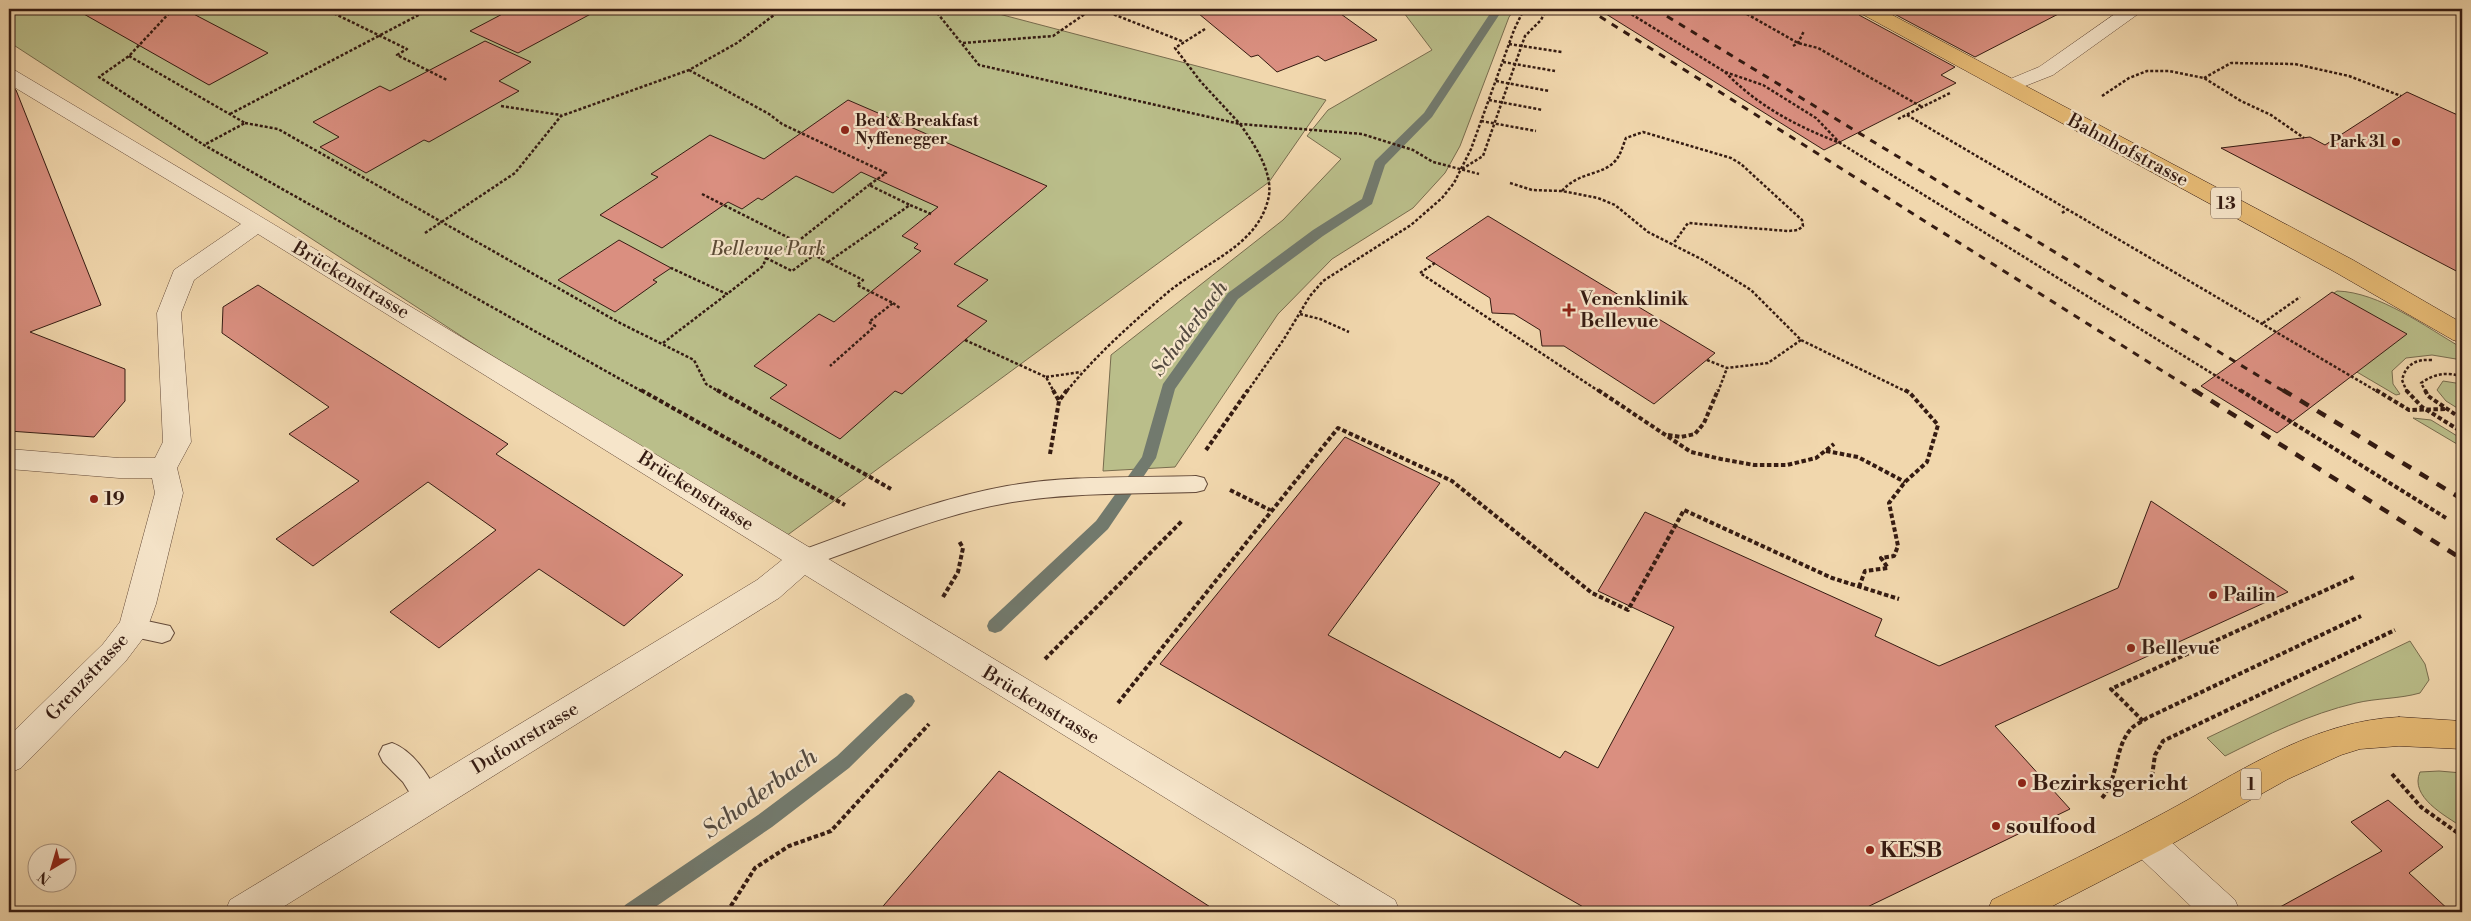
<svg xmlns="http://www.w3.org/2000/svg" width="2471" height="921" font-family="'Libre Bodoni',serif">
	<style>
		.green { fill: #babe8a; stroke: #786c4e }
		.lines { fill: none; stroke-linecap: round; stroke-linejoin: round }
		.stream { fill: #727a6e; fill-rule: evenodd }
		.building { fill: #da8f80; stroke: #351b12 }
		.service-casing { stroke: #644a39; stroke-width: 2 }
		.minor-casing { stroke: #644a39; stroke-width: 1 }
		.primary-casing { stroke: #351b12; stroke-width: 1 }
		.path-far1 { stroke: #351b12; stroke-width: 2.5; stroke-dasharray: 3 2; stroke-linecap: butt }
		.path { stroke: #351b12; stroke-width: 4; stroke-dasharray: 4.5 2.5; stroke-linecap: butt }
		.service { fill: #f6e5ca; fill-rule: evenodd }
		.minor { fill: #f6e5ca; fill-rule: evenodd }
		.primary { fill: #e8bc76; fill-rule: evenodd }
		.rail-far1 { stroke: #351b12; stroke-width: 3; stroke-dasharray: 7 7; stroke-linecap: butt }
		.rail { stroke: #351b12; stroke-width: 4.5; stroke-dasharray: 10 10; stroke-linecap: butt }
		.poi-dot { fill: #8f2418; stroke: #f6e5ca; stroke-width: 2 }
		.labels { text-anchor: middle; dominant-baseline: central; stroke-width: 4.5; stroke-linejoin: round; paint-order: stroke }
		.far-poi-label { font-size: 16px; font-weight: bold; fill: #351b12; stroke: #f6e5ca; text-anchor: start }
		.shield { fill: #f6e5ca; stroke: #6f5849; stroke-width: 1 }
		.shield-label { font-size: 18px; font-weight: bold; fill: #351b12 }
		.street-label { font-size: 19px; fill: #351b12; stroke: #f6e5ca }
		.park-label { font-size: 19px; font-style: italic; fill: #5d4c36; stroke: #f6e5ca }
		.poi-label { font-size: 19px; font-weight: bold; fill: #351b12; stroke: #f6e5ca; text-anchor: start }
		.water-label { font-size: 20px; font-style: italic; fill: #544a40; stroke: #f6e5ca }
		.near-poi-label { font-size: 22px; font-weight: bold; fill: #351b12; stroke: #f6e5ca; text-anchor: start }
		.near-water-label { font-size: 24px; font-style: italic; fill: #544a40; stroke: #f6e5ca }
	</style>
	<rect width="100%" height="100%" fill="#f1d7ad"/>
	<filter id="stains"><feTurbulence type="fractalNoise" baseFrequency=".004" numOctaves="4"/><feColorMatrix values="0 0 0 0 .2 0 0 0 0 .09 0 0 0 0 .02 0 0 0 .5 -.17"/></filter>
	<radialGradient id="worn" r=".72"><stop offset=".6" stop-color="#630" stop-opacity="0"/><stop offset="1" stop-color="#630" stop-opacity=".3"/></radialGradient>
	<path class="green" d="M 9,9 L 980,9 L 1326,100 L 1269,182 L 778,542 L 9,42 Z
		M 1401,9 L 1515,9 L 1509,17 L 1460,146 L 1445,173 L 1413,208 L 1332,259 L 1278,314 L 1175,467 L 1103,471 L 1111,355 L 1283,220 L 1341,159 L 1307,136 L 1328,110 L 1432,50 Z
		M 2337,291 C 2379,292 2426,327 2462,348 L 2462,360 L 2432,355 L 2406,358 L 2392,371 L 2393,384 L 2400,394 L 2396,395 L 2282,328 Z
		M 2443,381 L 2462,384 L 2462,411 L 2446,401 L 2437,390 Z
		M 2413,418 L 2431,420 L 2462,439 L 2462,447 Z
		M 2410,641 L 2425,664 L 2429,680 L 2420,693 C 2399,699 2377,698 2356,703 C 2309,714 2267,735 2225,756 L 2207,738 Z
		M 2439,771 L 2462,773 L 2462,827 C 2446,816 2409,797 2420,772 Z"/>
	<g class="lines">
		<path class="stream" d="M 1493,9 L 1503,9 L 1432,117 L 1385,165 L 1372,204 L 1323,236 L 1238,299 L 1175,389 L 1156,458 L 1108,529 L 1001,631 L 995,633 L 989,631 L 987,626 L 989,621 L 1096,521 L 1142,457 L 1163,384 L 1228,293 L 1313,230 L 1362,199 L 1375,161 L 1424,113 Z
			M 906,693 L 912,696 L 915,701 L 912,706 L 849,768 L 772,827 L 648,912 L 622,912 L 625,905 L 758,815 L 837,756 L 900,696 Z"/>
	</g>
	<path class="building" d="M 75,9 L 184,9 L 268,53 L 209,85 Z
		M 512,9 L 600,9 L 518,53 L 470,31 Z
		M 1193,9 L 1334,9 L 1377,40 L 1325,61 L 1318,56 L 1277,72 L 1258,55 L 1251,57 Z
		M 1598,9 L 1855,9 L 1859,15 L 1955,67 L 1941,75 L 1956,83 L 1824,150 Z
		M 1885,9 L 2068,9 L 1975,57 Z
		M 485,41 L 531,62 L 499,81 L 519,91 L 429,142 L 424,140 L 366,173 L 320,147 L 339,137 L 313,122 L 380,86 L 390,91 Z
		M 9,86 L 16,90 L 101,305 L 30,332 L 125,369 L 125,401 L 94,437 L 9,431 Z
		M 2407,92 L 2462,117 L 2462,274 L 2221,148 L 2310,137 L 2325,145 Z
		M 848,100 L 1047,186 L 954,264 L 988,280 L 957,306 L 987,321 L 902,394 L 895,391 L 840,439 L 770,398 L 787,385 L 754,366 L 819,314 L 834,322 L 921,251 L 914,248 L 918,244 L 902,236 L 938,207 L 861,172 L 833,193 L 796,176 L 762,200 L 758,198 L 742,209 L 728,202 L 662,248 L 600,215 L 658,177 L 651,174 L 710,135 L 764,159 Z
		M 1488,216 L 1715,353 L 1654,404 L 1564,346 L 1542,346 L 1540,330 L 1514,314 L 1492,313 L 1490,298 L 1426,258 Z
		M 619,240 L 671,268 L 653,280 L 657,282 L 615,312 L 558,280 Z
		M 258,285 L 508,444 L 496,454 L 683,575 L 624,626 L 539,569 L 439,648 L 390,612 L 496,530 L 428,482 L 313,566 L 276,539 L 359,481 L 289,434 L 329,407 L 222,333 L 223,307 Z
		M 2332,292 L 2407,334 L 2277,433 L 2201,386 Z
		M 1345,437 L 1440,483 L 1328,635 L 1560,758 L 1565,751 L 1598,768 L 1674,627 L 1598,591 L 1645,512 L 1882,619 L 1875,636 L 1939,666 L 2118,588 L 2151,501 L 2288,592 L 1995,726 L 2070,809 L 1857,912 L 1592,912 L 1160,664 Z
		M 999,771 L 1218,912 L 878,912 Z
		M 2388,800 L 2443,847 L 2409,873 L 2451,912 L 2271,912 L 2382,851 L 2351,822 Z"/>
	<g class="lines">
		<defs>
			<path id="service" d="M 1196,476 L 1204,478 L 1207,484 L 1204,490 L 1196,492 C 1133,494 1069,492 1007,503 C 937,515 872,545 805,567 L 797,564 L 794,558 L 797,552 C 866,527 935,499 1007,486 C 1069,475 1133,478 1196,476 Z
				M 133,618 L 170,626 L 174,633 L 170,640 L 162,643 L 125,635 L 121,628 L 125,621 Z
				M 392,743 C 414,751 430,777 440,798 L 436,806 L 427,810 L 418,806 L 403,782 L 383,762 L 379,754 L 383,746 Z"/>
			<path id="minor" d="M 2122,9 L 2145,9 L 2053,75 L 2010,92 L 2003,90 L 2000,86 L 2003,82 L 2039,67 Z
				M 9,69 L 16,71 C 478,344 934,625 1395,900 L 1400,912 L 1350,912 L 805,575 L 779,598 L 275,912 L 225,912 L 230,900 L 757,580 L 782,560 L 258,234 L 194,280 L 181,313 L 191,442 L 177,468 L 183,493 L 156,604 L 144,637 L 125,662 L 21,768 L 9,773 L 9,736 L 103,644 L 120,622 L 155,493 L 152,478 L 119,478 L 9,469 L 9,449 L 119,458 L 155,458 L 163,442 L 157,313 L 174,270 L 241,224 L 9,84 Z
				M 2146,825 L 2158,830 L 2235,900 L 2240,912 L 2197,912 L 2134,852 L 2129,841 L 2134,830 Z"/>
			<path id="primary" d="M 1857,9 L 1881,9 L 2353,260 L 2462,323 L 2462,343 L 2453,340 L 2335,272 L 1860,13 Z
				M 2399,717 L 2462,721 L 2462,749 L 2399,746 L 2360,749 L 2341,755 L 2288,779 L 2161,850 L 2041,912 L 1987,912 L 1992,900 C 2049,872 2106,844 2162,814 C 2237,774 2311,721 2399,717 Z"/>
		</defs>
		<use href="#service" class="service-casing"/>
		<use href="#minor" class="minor-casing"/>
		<use href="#primary" class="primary-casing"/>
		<path class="path-far1" d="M 173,9 L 129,56 L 99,77 L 204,145 L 643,392
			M 325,9 L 407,49 L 397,55 L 447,80
			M 934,9 L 979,65 L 1240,124 C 1254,144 1275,174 1268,200 C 1256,248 1201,264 1167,293 C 1132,323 1095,356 1066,392
			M 1100,9 L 1184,42
			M 1623,9 L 1725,72 L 1763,85 L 1816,118 L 1839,142
			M 1738,9 L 1798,43 L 1818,48 L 1922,107
			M 1205,29 L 1175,48 L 1201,82 L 1240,124 L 1362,134 L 1413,150 L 1433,162 L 1479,174
			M 963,43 L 1053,36 L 1092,9
			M 1509,44 L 1562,52
			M 1793,46 L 1798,43 L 1804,31
			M 129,56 L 245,123 L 204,145
			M 1503,62 L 1555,71
			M 689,70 L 769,114 L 782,124 L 886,173 L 869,185 L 910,205
			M 1725,72 C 1758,106 1796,126 1840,143 L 2242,392
			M 2204,78 L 2231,63 L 2295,64 L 2349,76 L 2401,96
			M 1496,81 L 1549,91
			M 2102,96 L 2129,78 L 2147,71 L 2169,71 L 2204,78 L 2241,101 L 2271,115 L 2304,138
			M 1489,100 L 1543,110
			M 501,106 L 561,115
			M 230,114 L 430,9
			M 1907,115 L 2378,392
			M 1898,119 L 1950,93
			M 1481,121 L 1536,131
			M 245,123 L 278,129 L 618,322 L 694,360 L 706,384 L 720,392
			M 1462,169 L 1483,156 L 1525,36 L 1541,20 L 1546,10
			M 1510,183 L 1532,190 L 1562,191 L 1598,198 L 1615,205 L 1648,232 L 1703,260 L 1751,290 L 1801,340 L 1907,392
			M 1562,191 C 1579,171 1603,176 1616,160 C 1621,154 1623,145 1626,138 L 1643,132 L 1731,158 L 1741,164 L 1802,220 L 1803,226 L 1798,230 L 1788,231 L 1688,223 L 1673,244
			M 702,194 L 797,242 L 766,258 L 763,266 L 727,294
			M 2062,213 L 2068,209
			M 425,233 L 515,173 L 561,116 L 689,70 L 737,43 L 782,9
			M 815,255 L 822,254 L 797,242 L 869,185
			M 766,258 L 792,271 L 814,255 L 863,280 L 857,285 L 893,303 L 869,322 L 875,326 L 830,366
			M 828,262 L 910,205 L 931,214
			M 1435,263 L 1420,273 L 1600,392
			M 893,303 L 901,309
			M 1300,314 L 1320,319 L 1349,332
			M 2263,323 L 2300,297
			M 965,340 L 1046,377 L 1054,392
			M 663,343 L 727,294 L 671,268
			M 1707,360 L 1727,368 L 1768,363 L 1801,340
			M 1046,377 L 1081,372
			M 1247,392 L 1284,339 L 1310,296 L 1323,281 L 1411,225 L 1442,198 L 1454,183 L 1471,149 L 1514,30 L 1524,9
			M 1718,392 L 1727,368
			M 2407,392 L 2402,380 C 2406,364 2416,359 2432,360
			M 2426,392 L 2421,383 C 2434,374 2447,371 2462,377"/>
		<path class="path" d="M 641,390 L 845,505
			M 717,390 L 891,489
			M 1053,390 L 1059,401
			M 1598,390 L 1691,452 L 1721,459 L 1754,465 L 1787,465 L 1816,458 L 1834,444
			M 2240,390 L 2446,518
			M 2376,390 L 2409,410 L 2445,409
			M 2406,390 L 2422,407 L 2462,432
			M 2425,390 L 2428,396 L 2462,419
			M 1668,435 L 1681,437 L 1695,434 L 1704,423 L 1718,390
			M 1206,450 L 1248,390
			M 1826,451 L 1858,457 L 1905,482
			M 1050,454 L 1059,401 L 1067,390
			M 1230,490 L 1270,510
			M 1859,587 L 1865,571 L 1888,568 L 1881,558 L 1894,556 L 1898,546 L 1889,503 L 1905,482 L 1927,462 L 1938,425 L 1910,393 L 1905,390
			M 943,597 L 958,572 L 963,548 L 959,541
			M 1045,659 L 1183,520
			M 1118,703 L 1338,428 L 1452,481 L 1592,593 L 1628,610 L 1684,510 L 1832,578 L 1899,599
			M 2143,721 L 2111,689 L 2354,577
			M 2392,774 L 2421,807 L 2462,836
			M 2150,790 L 2155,755 L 2163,741 L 2395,630
			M 2102,798 C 2119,777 2114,748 2131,729 C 2135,724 2142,722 2147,718 L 2361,616
			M 727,912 L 755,868 L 789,846 L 831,831 L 929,724"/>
		<use href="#service" class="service"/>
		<use href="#minor" class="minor"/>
		<use href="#primary" class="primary"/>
		<path class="rail-far1" d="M 1588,9 L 2196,392
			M 1655,9 L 2285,392"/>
		<path class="rail" d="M 2194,390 L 2462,559
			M 2283,390 L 2462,499"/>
	</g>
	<g class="poi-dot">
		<circle cx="845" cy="130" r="5"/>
		<circle cx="2396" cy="142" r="5"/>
		<path d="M1566.5 302.5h5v5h5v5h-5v5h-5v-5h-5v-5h5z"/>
		<circle cx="94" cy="499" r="5"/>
		<circle cx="2213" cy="595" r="5"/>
		<circle cx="2131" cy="648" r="5"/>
		<circle cx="2022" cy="783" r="5"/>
		<circle cx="1996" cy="826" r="5"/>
		<circle cx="1870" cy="850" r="5"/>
	</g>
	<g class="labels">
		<g class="far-poi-label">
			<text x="855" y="121">Bed &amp; Breakfast<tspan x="855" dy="18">Nyffenegger</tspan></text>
			<text x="2386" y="142" text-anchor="end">Park 31</text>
		</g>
		<g class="shield">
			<rect x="2211" y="187.5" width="30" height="31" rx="4"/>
			<rect x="2241" y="768.5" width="20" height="31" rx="4"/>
		</g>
		<g class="shield-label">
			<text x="2226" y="203">13</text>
			<text x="2251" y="784">1</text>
		</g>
		<g class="street-label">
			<text transform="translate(2128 150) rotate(28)">Bahnhofstrasse</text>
			<text transform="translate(351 280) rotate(31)">Brückenstrasse</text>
			<text transform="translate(696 491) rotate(32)">Brückenstrasse</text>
			<text transform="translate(87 677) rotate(-47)">Grenzstrasse</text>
			<text transform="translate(1041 705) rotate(31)">Brückenstrasse</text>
			<text transform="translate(525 738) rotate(-31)">Dufourstrasse</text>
		</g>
		<g class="park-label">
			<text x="768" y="249">Bellevue Park</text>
		</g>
		<g class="poi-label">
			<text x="1580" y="299">Venenklinik<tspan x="1580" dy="22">Bellevue</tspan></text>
			<text x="104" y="499">19</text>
			<text x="2223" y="595">Pailin</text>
			<text x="2141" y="648">Bellevue</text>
		</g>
		<g class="water-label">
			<text transform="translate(1190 329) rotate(-53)">Schoderbach</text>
		</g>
		<g class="near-poi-label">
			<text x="2032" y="783">Bezirksgericht</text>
			<text x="2006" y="826">soulfood</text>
			<text x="1880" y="850">KESB</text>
		</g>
		<g class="near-water-label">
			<text transform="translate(760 794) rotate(-36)">Schoderbach</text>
		</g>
	</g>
	<rect width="2471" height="921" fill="none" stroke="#f1d7ad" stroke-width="30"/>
	<rect x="10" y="10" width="2451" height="901" fill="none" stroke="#351b12" stroke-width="2.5"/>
	<rect x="15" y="15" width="2441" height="891" fill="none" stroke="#351b12"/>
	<g transform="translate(52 868) rotate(218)"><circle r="24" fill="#f6e5ca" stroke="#a99480"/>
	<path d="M0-4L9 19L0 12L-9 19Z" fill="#8f2418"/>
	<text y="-8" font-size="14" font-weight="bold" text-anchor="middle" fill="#351b12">N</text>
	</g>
	<rect width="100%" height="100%" filter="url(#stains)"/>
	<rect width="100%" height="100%" fill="url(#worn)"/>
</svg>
